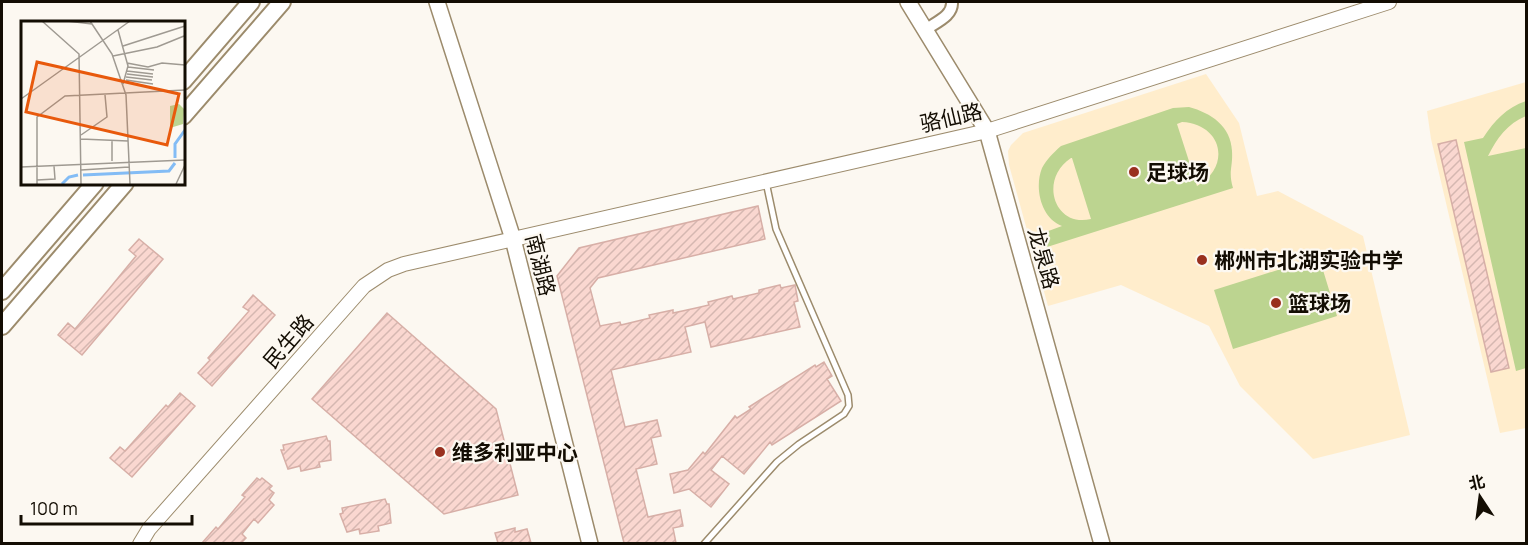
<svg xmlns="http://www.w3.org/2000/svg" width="1528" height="545" font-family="Manrope,'Noto Sans SC',sans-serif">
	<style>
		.built { fill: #ffedcc }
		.pitch { fill: #bcd490; fill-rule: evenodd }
		.building { fill: url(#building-hatch); stroke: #d7afa7; stroke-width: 1.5 }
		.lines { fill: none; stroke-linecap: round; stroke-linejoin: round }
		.service-casing { stroke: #9c8b6c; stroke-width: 8 }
		.minor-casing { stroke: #9c8b6c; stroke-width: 14 }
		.tertiary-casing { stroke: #9c8b6c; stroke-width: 16 }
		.secondary-casing { stroke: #9c8b6c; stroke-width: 18 }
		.primary-casing { stroke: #9c8b6c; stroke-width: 20 }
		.service { stroke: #fff; stroke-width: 5 }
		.minor { stroke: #fff; stroke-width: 10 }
		.tertiary { stroke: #fff; stroke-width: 14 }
		.secondary { stroke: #fff; stroke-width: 15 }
		.primary { stroke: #fff; stroke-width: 16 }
		.poi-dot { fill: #99301e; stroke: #fcf8f1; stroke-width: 2 }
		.labels { text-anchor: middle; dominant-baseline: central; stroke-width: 4.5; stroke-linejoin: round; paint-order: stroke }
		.street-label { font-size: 21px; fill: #130d03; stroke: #fcf8f1 }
		.poi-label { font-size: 21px; font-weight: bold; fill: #130d03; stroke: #fcf8f1; text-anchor: start }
		.inset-river { fill: none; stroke: #83bcf5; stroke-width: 3 }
		.inset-road { fill: none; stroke: #9f9a92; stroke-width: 1.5 }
		.view { fill: #e8590c; fill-opacity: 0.15; stroke: #e8590c; stroke-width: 3 }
		.inset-edge { fill: none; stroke: #130d03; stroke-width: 3 }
	</style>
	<defs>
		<pattern id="building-hatch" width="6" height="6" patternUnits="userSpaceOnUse" patternTransform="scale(1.5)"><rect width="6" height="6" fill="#fad7d0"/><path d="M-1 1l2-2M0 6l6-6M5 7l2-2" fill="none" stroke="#d5b7b1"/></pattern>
	</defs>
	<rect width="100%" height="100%" fill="#fcf8f1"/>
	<path class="built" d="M 1206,74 L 1239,123 L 1257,196 L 1278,191 L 1363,236 L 1410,435 L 1313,459 L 1240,386 L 1209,326 L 1121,285 L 1048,306 L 1009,165 L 1008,151 L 1011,145 L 1023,133 Z
		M 1526,82 L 1526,428 L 1500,433 L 1431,139 L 1427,111 Z"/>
	<path class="pitch" d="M 1526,101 L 1526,116 C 1507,124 1497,138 1488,156 L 1526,148 L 1526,310 L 1525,311 L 1526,316 L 1526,368 L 1516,371 L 1464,142 L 1483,138 C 1495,120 1506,108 1526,101 Z
		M 1189,107 C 1211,113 1231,126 1232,151 C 1233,168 1228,171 1233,188 L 1047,247 L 1043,233 L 1062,226 C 1041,218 1034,188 1042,168 C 1047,159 1053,153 1061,146 L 1173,108 ZM 1182,122 C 1222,124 1232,166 1197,186 L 1177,124 ZM 1071,158 L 1072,158 L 1091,219 C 1055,228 1038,180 1071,158 Z
		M 1319,257 L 1337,316 L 1233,349 L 1214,290 Z"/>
	<path class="building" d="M 1456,140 L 1509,368 L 1491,372 L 1438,144 Z
		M 758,206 L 765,239 L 598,278 L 590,288 L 600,326 L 620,322 L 621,325 L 650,318 L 649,315 L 673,310 L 673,313 L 696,308 L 709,305 L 708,302 L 732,296 L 733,299 L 759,293 L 759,290 L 780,285 L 781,288 L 795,285 L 798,301 L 794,302 L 800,327 L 711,347 L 705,322 L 685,327 L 691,352 L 611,370 L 625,427 L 657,420 L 661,436 L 651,438 L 657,464 L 636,469 L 648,517 L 680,510 L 683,526 L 673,528 L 676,543 L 624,543 L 557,276 L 579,248 Z
		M 139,239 L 163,259 L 82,355 L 58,335 L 68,323 L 75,329 L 109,289 L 136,256 L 129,250 Z
		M 253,295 L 275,315 L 212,386 L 198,373 L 210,360 L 208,358 L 249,311 L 243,307 Z
		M 387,313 L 496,409 L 518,495 L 444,514 L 312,399 Z
		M 824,362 L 832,376 L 827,379 L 841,401 L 772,445 L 770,442 L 744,474 L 722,456 L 711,470 L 729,484 L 711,507 L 689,489 L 674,493 L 670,474 L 688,470 L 703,452 L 705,454 L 735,416 L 737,418 L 751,409 L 749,407 L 815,365 L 816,367 Z
		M 180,393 L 195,406 L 132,477 L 110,458 L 120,447 L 125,451 L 166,405 L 168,407 Z
		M 326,436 L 328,441 L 330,441 L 331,460 L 319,462 L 320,467 L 301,471 L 300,466 L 288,469 L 281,450 L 284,450 L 283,445 Z
		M 257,478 L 260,480 L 262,478 L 272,486 L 269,489 L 274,493 L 269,500 L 274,505 L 258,523 L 254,519 L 242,534 L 246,538 L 241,543 L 202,543 L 216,527 L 218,529 L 245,497 L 242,495 Z
		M 385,499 L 387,504 L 389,504 L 391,523 L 378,526 L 379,531 L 360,534 L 359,529 L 347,532 L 340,514 L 343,513 L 342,508 Z
		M 515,528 L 515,532 L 527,529 L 531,543 L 498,543 L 495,533 Z"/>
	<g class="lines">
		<defs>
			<path id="service" d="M 704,544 L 777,462 L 799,444 L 844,414 L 849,406 L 848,395 L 776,229 L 766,182"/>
			<path id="minor" d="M 925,30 C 936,22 953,16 952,2"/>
			<path id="tertiary" d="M 140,544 L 149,529 L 364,286 L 388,270 L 404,264 L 987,131 L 1389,2"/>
			<path id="secondary" d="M 437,2 L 513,239 L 590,544
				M 908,2 L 987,131 L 1102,544"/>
			<path id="primary" d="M 183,81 L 251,2
				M 183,116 L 282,2
				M 2,291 L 95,183
				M 2,326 L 125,183"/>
		</defs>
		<use href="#service" class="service-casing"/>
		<use href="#minor" class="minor-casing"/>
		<use href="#tertiary" class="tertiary-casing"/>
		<use href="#secondary" class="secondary-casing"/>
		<use href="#primary" class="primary-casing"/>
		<use href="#service" class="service"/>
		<use href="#minor" class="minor"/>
		<use href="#tertiary" class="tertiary"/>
		<use href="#secondary" class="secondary"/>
		<use href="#primary" class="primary"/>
	</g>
	<g class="poi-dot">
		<circle cx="1134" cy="172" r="6"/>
		<circle cx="1202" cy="260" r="6"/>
		<circle cx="1276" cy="303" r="6"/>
		<circle cx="440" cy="452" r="6"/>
	</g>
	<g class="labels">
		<g class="street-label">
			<text transform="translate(951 117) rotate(-13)">骆仙路</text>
			<text transform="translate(1044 258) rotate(74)">龙泉路</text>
			<text transform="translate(541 265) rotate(76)">南湖路</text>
			<text transform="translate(288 341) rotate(-49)">民生路</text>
		</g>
		<g class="poi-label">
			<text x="1146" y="172">足球场</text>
			<text x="1214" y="260">郴州市北湖实验中学</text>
			<text x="1288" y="303">篮球场</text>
			<text x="452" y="452">维多利亚中心</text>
		</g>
	</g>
	<g transform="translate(21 21)">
		<rect width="164" height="164" fill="#fcf8f1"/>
		<path d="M 158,83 L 163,88 L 162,103 L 149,107 L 149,85 Z" fill="#bcd490"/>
		<path class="inset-river" d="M 154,137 L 154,123 L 164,109M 62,154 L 148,150 L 154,142M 41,163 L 48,156 L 57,154"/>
		<path class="inset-road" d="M 21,0 L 58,33 L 60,163M 46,0 L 71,3M 69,0 L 91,33 L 105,74 L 109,163M 97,9 L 107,45 L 102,63M 102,25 L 164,5M 92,35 L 136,26 L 163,15M 106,42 L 127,46 L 141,42 L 164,44M 107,46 L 133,49M 106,50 L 132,53M 106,53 L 132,56M 105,56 L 131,59M 105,59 L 132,63M 0,78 L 109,0M 60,114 L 86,96 L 84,74M 60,118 L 107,120M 91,119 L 91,140M 0,146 L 164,139M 60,149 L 108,146M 16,159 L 34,158 L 33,145M 16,163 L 16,96 L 44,75 L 164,69M 155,163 L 164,144"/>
		<path class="view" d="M 16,41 L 158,73 L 146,124 L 5,91 Z"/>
		<rect width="164" height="164" class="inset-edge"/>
	</g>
	<rect width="1528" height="545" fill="none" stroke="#130d03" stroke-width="6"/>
	<g transform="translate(1480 497) rotate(347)" stroke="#fcf8f1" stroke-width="4.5" paint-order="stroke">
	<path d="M0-4.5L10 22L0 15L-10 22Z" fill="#130d03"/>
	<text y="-9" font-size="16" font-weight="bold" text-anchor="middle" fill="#130d03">北</text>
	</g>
	<path d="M21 515v9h171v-9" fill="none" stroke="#130d03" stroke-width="3"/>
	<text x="30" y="515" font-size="18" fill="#130d03" stroke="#fcf8f1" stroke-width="4.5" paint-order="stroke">100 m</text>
</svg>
